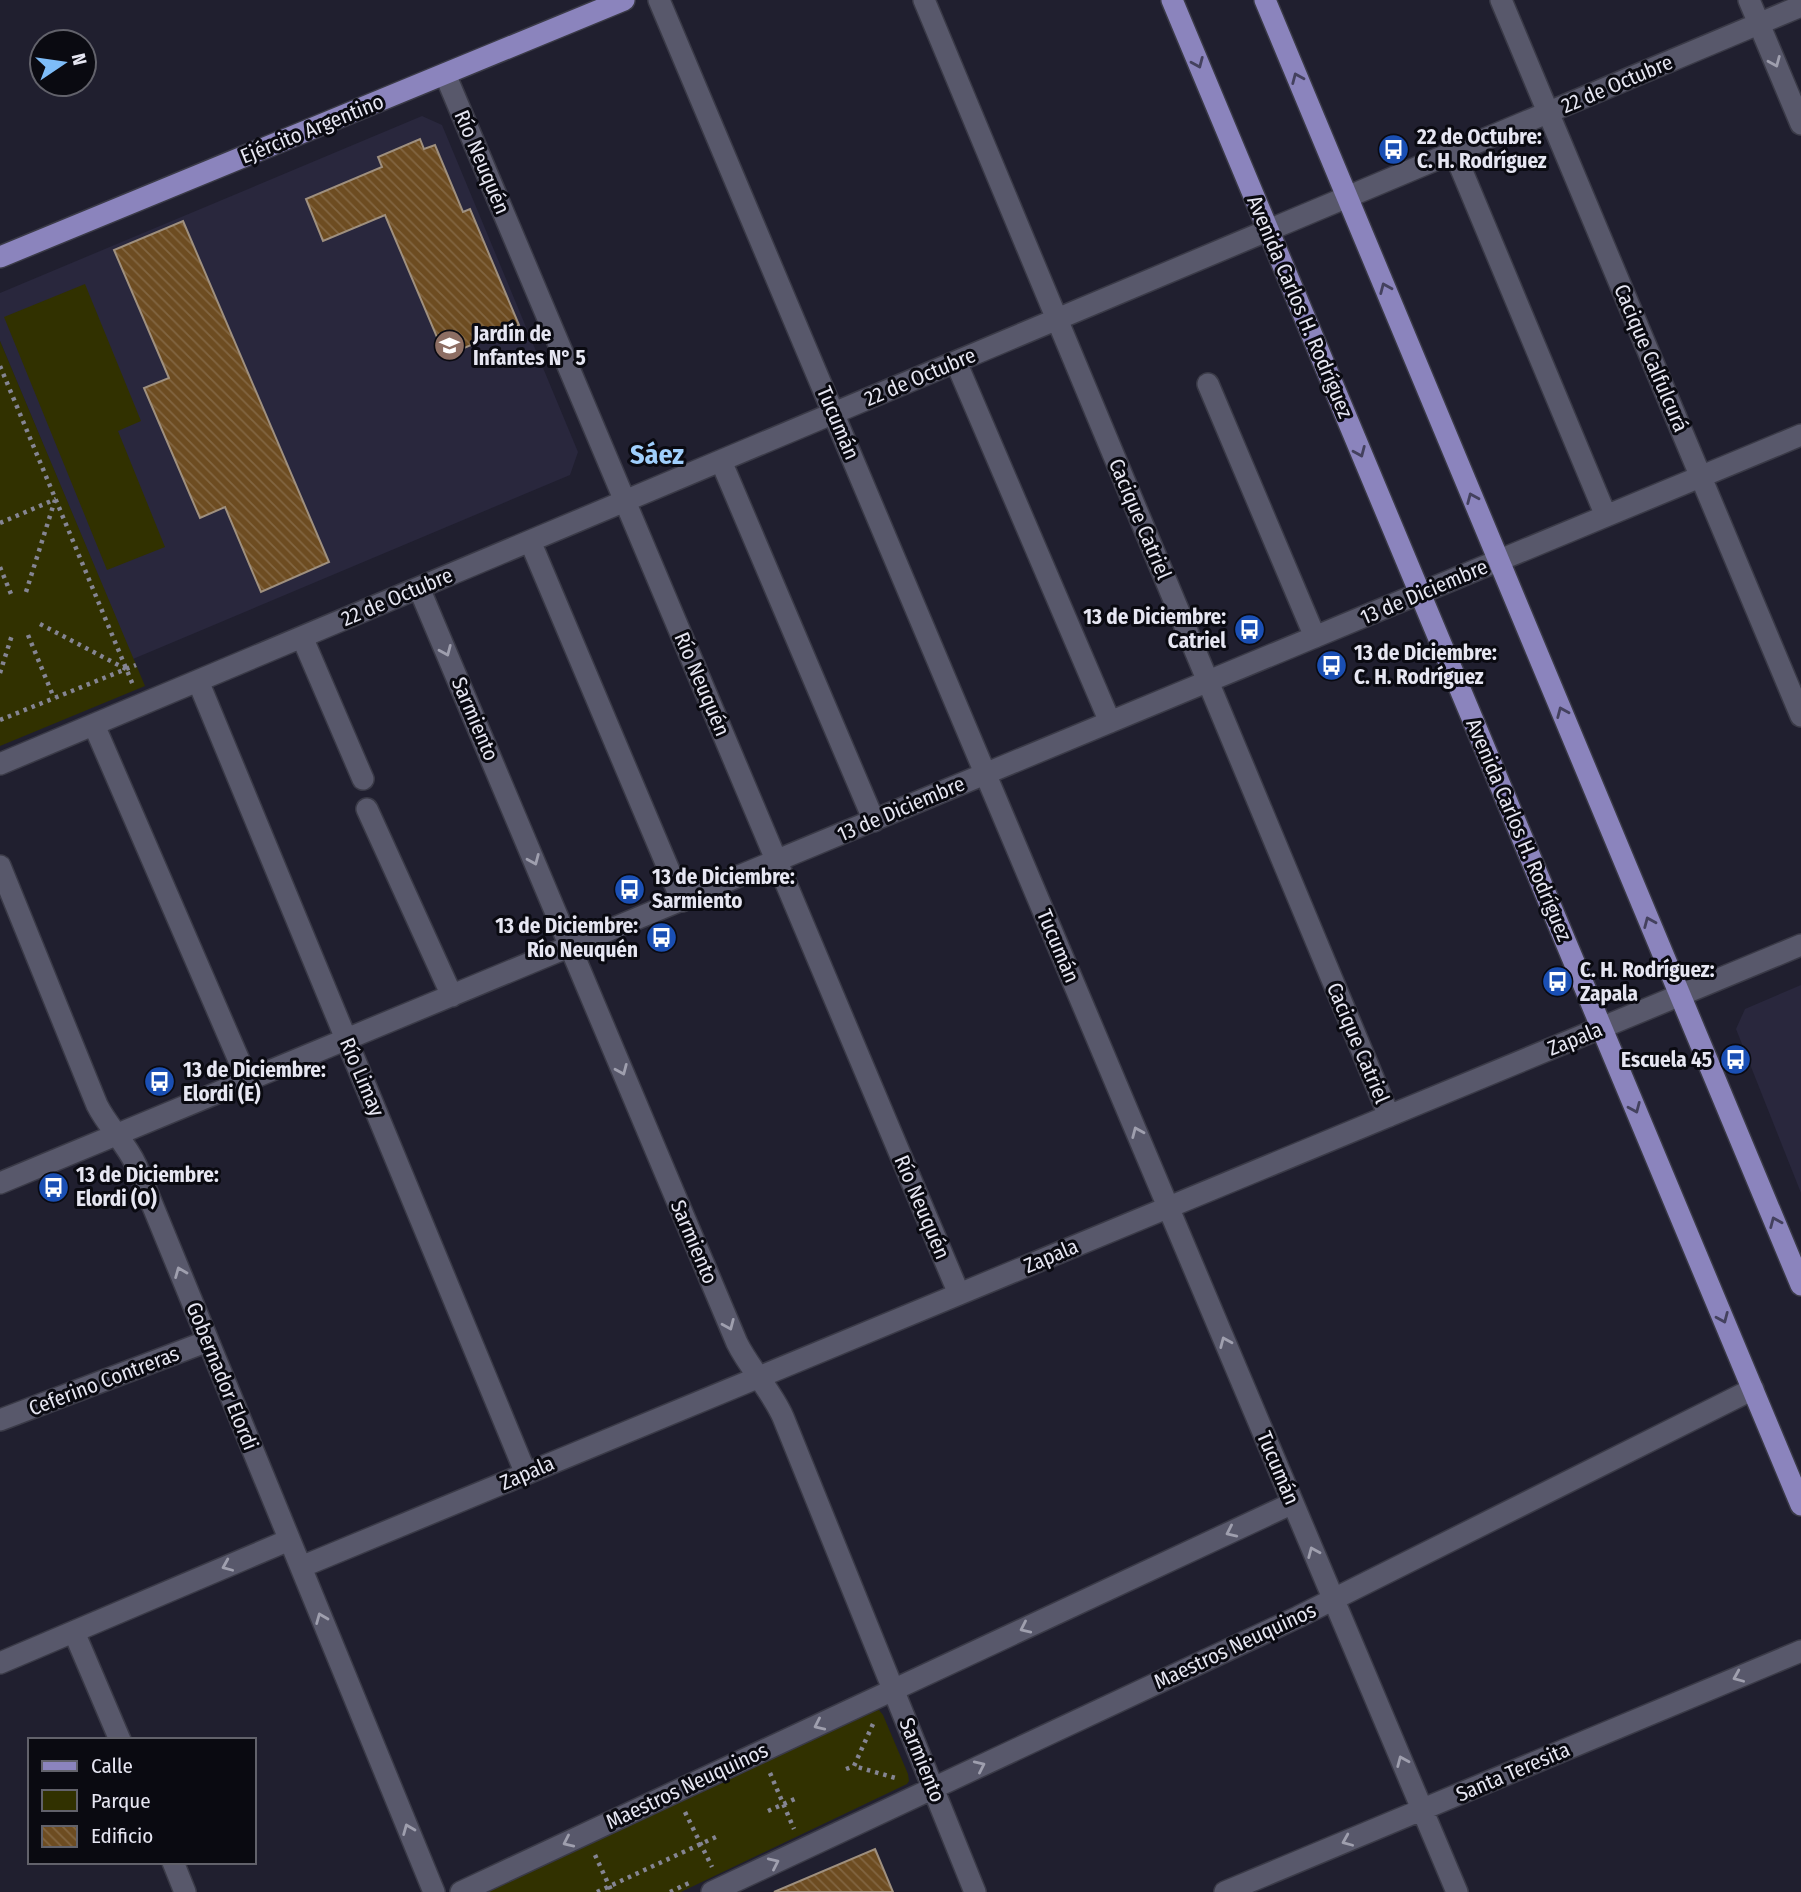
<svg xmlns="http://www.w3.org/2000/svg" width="1801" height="1892" font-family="'Fira Sans Condensed',sans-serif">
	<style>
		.built { fill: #29273d }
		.park { fill: #313100 }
		.building { fill: url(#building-back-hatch); stroke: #9f907f; stroke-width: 2 }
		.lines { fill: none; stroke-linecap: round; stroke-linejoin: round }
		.minor-casing { stroke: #3a3a47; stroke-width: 24 }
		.major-casing { stroke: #3a3a47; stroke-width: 24 }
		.path { stroke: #858593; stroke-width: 4.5; stroke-dasharray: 3.5 5; stroke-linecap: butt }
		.minor { stroke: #58586b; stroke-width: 21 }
		.major { stroke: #8b84bd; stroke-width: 21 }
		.oneway { stroke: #9f9fae }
		.oneway2 { stroke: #44415e }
		.labels { text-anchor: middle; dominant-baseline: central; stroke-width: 6; stroke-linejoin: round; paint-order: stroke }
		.street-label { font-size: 21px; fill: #e6e6f2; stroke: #0a0a11 }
		.poi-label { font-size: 21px; font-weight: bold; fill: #e6e6f2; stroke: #0a0a11; text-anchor: start }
		.district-label { font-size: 28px; font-weight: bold; fill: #a0cffc; stroke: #0a0a11 }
	</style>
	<defs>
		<pattern id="building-back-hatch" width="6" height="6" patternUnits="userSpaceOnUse" patternTransform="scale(1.75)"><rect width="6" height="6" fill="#6d4c21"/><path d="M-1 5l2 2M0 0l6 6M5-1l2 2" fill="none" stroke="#826642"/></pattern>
	</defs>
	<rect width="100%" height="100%" fill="#201f2f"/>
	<path class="built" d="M 422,116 L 442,125 L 578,452 L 570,475 L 133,659 L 0,341 L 0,293 Z
		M 1801,985 L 1801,1193 L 1736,1029 L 1745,1009 Z"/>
	<path class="park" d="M 85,284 L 141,421 L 118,431 L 165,547 L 107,570 L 4,317 Z
		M 0,341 L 145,686 L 0,746 Z
		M 879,1710 L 883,1715 L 908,1774 L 909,1781 L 907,1784 L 681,1892 L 484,1892 L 872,1711 Z"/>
	<path class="building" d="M 420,139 L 424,149 L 435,145 L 463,212 L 470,209 L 519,325 L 445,356 L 385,215 L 323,241 L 306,199 L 382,167 L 378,157 Z
		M 183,221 L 329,562 L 261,592 L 225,507 L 200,518 L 144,388 L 169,378 L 114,250 Z
		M 875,1849 L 893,1892 L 774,1892 Z"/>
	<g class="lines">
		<defs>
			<path id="minor" d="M 659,0 L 1457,1892
				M 924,0 L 1389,1116
				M 1501,0 L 1801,716
				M 1749,0 L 1801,124
				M 445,74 L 959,1294
				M 1454,152 L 1606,516
				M 956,362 L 1110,722
				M 1208,384 L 1315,637
				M 721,461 L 874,821
				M 530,541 L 682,901
				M 419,588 L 737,1343 C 750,1369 771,1390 783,1417 L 975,1892
				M 302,637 L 363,779
				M 198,681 L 526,1474
				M 94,725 L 248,1081
				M 0,764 L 1801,6
				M 367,809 L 452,996
				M 0,866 L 97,1105 C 108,1127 126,1143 136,1165 L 434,1892
				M 0,1183 L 1801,435
				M 0,1420 L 208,1341
				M 301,1567 L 1801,945
				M 74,1632 L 120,1740
				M 0,1663 L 289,1540
				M 173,1862 L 185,1892
				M 461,1892 L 1293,1503
				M 712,1892 L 1298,1617 L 1753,1389
				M 1225,1892 L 1801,1651"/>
			<path id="major" d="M 1172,0 L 1801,1505
				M 1265,0 L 1801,1285
				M 0,257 L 624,0"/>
		</defs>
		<use href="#minor" class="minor-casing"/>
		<use href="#major" class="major-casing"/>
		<path class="path" d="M 0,366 L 133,685
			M 0,523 L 56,499
			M 0,567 L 11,594
			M 26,592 L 55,500
			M 40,624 L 126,669
			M 28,635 L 54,698
			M 0,673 L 12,635
			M 0,720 L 136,665
			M 873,1724 L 854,1766 L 899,1779
			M 846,1769 L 854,1766
			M 770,1773 L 794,1829
			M 768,1811 L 797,1798
			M 685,1812 L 712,1867
			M 595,1855 L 612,1892
			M 597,1892 L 718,1836
			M 670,1892 L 691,1882"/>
		<use href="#minor" class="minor"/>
		<use href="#major" class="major"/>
	</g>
	<defs><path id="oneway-chevron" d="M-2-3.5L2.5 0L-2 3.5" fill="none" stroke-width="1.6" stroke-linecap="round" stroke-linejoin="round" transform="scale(1.75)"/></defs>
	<g class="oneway">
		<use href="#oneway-chevron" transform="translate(1775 62) rotate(67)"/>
		<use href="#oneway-chevron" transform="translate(446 651) rotate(67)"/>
		<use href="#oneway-chevron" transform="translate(534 860) rotate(67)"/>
		<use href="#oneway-chevron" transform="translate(622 1070) rotate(67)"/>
		<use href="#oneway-chevron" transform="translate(1137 1132) rotate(-113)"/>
		<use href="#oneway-chevron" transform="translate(180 1272) rotate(-112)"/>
		<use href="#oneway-chevron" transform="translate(729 1325) rotate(67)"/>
		<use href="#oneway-chevron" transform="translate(1225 1342) rotate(-113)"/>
		<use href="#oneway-chevron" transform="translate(1231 1532) rotate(155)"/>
		<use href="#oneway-chevron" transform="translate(1313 1552) rotate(-113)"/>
		<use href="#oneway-chevron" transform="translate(227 1566) rotate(157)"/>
		<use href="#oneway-chevron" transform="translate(321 1618) rotate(-112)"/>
		<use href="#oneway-chevron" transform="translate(1025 1628) rotate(155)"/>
		<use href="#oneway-chevron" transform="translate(1738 1677) rotate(157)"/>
		<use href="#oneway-chevron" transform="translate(819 1725) rotate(155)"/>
		<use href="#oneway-chevron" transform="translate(1402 1761) rotate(-113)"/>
		<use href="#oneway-chevron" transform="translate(980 1766) rotate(-25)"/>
		<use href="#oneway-chevron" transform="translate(408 1829) rotate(-112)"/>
		<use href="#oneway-chevron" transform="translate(1347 1841) rotate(157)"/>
		<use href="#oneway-chevron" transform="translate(568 1842) rotate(155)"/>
		<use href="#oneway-chevron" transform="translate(774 1863) rotate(-25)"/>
	</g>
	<g class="oneway2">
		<use href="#oneway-chevron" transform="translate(1198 63) rotate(67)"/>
		<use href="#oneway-chevron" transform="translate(1297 78) rotate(-113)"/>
		<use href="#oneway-chevron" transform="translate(1385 288) rotate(-113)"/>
		<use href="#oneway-chevron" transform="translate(1360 452) rotate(67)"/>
		<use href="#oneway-chevron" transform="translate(1472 498) rotate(-113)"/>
		<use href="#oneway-chevron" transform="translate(1562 712) rotate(-113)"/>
		<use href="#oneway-chevron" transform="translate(1649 922) rotate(-113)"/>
		<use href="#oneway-chevron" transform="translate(1635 1108) rotate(67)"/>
		<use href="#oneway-chevron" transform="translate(1775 1222) rotate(-113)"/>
		<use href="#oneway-chevron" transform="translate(1723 1318) rotate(67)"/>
	</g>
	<defs>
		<symbol id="bus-disc" viewBox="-11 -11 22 22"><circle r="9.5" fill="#1a4fb4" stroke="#0a0a11"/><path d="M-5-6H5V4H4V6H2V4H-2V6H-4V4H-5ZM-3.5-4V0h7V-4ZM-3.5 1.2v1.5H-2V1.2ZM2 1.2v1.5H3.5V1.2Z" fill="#fff"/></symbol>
		<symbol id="school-disc" viewBox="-11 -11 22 22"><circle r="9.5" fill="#8d6e63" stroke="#0a0a11"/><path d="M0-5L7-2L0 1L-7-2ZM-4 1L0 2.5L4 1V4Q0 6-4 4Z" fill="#fff"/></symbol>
	</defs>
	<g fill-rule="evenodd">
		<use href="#bus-disc" x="1376" y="132" width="35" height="35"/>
		<use href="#school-disc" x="432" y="328" width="35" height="35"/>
		<use href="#bus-disc" x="1232" y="612" width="35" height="35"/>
		<use href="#bus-disc" x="1314" y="648" width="35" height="35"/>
		<use href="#bus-disc" x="612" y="872" width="35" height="35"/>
		<use href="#bus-disc" x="644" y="920" width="35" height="35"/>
		<use href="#bus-disc" x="1540" y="964" width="35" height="35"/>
		<use href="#bus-disc" x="1718" y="1042" width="35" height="35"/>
		<use href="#bus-disc" x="142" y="1064" width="35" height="35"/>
		<use href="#bus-disc" x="36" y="1170" width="35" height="35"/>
	</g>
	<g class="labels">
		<g class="street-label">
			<text transform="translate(1617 84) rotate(-23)">22 de Octubre</text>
			<text transform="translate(312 129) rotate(-22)">Ejército Argentino</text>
			<text transform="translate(482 162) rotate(67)">Río Neuquén</text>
			<text transform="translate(1300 307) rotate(67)">Avenida Carlos H. Rodríguez</text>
			<text transform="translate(1651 358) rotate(67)">Cacique Calfulcurá</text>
			<text transform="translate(920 377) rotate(-23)">22 de Octubre</text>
			<text transform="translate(838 423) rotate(67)">Tucumán</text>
			<text transform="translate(1140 519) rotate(67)">Cacique Catriel</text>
			<text transform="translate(1424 592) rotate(-23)">13 de Diciembre</text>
			<text transform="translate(397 597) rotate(-23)">22 de Octubre</text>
			<text transform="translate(702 684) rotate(67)">Río Neuquén</text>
			<text transform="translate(475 719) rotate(67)">Sarmiento</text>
			<text transform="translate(901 809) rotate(-23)">13 de Diciembre</text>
			<text transform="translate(1519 830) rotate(67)">Avenida Carlos H. Rodríguez</text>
			<text transform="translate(1058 946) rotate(67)">Tucumán</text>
			<text transform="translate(1575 1039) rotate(-22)">Zapala</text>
			<text transform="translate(1358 1043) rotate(67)">Cacique Catriel</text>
			<text transform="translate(362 1077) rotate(67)">Río Limay</text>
			<text transform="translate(922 1207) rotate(67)">Río Neuquén</text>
			<text transform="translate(694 1242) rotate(67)">Sarmiento</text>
			<text transform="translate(1051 1256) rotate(-23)">Zapala</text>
			<text transform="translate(222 1376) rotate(68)">Gobernador Elordi</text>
			<text transform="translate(104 1381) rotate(-21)">Ceferino Contreras</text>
			<text transform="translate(1278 1468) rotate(67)">Tucumán</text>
			<text transform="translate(527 1473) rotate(-23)">Zapala</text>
			<text transform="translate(1235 1646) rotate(-25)">Maestros Neuquinos</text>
			<text transform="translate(922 1760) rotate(68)">Sarmiento</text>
			<text transform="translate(1513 1772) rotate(-23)">Santa Teresita</text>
			<text transform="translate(687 1786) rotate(-25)">Maestros Neuquinos</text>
		</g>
		<g class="poi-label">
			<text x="1417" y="137">22 de Octubre:<tspan x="1417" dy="24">C. H. Rodríguez</tspan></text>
			<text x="473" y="334">Jardín de<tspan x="473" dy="24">Infantes N° 5</tspan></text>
			<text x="1226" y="617" text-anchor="end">13 de Diciembre:<tspan x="1226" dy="24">Catriel</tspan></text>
			<text x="1354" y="653">13 de Diciembre:<tspan x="1354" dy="24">C. H. Rodríguez</tspan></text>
			<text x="652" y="877">13 de Diciembre:<tspan x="652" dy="24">Sarmiento</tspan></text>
			<text x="638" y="926" text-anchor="end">13 de Diciembre:<tspan x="638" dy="24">Río Neuquén</tspan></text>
			<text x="1580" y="970">C. H. Rodríguez:<tspan x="1580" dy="24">Zapala</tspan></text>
			<text x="1712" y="1060" text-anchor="end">Escuela 45</text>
			<text x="183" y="1070">13 de Diciembre:<tspan x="183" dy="24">Elordi (E)</tspan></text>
			<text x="76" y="1175">13 de Diciembre:<tspan x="76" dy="24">Elordi (O)</tspan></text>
		</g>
		<g class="district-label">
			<text x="657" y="454">Sáez</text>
		</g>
	</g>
	<rect x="28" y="1738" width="228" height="126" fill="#0a0a11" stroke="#62626b" stroke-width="2"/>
	<rect x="42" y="1761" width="35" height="10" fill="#8b84bd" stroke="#62626b" stroke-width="2"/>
	<text x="91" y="1773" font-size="21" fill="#e6e6f2">Calle</text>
	<rect x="42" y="1790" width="35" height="21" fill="#313100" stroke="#62626b" stroke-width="2"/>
	<text x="91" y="1808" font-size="21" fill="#e6e6f2">Parque</text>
	<rect x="42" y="1826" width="35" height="21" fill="url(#building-back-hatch)" stroke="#62626b" stroke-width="2"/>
	<text x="91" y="1843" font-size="21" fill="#e6e6f2">Edificio</text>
	<g transform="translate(63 63) rotate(77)"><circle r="33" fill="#0a0a11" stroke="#62626b" stroke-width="2"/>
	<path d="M0-5L12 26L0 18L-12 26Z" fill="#7ebdf9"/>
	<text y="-10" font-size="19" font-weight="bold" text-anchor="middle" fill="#e6e6f2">N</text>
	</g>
</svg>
